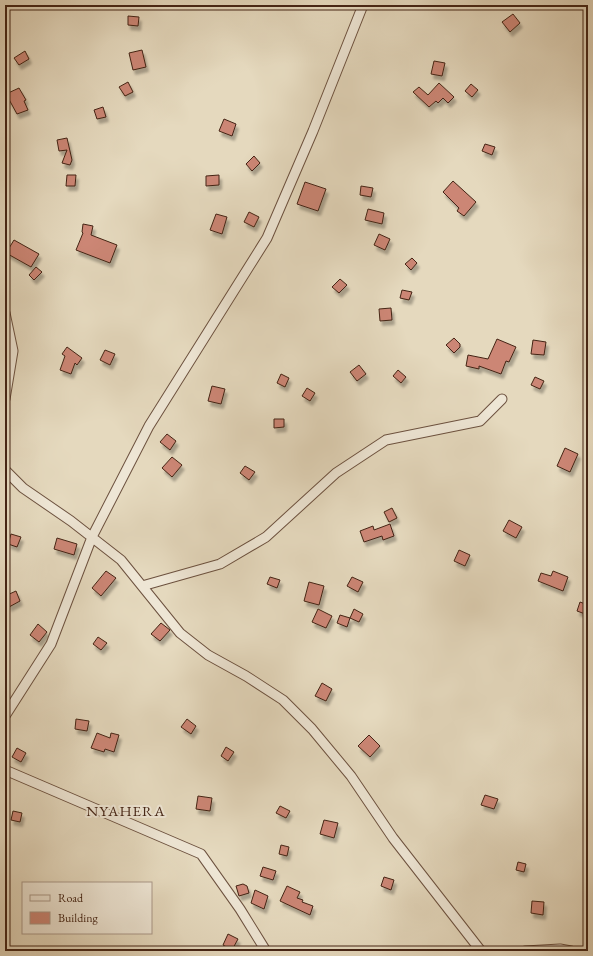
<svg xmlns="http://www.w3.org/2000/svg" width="593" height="956" font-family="'EB Garamond',serif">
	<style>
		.building { fill: #cc8675; stroke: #442415; filter: url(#shadow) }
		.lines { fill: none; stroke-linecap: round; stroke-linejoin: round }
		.minor-casing { stroke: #6c513f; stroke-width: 11 }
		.minor { stroke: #eee6d5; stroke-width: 9 }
		.labels { text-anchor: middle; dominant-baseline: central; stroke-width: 4; stroke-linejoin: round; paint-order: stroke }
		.quarter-label { font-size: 15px; letter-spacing: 1px; fill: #442415; stroke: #eee6d5 }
	</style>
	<defs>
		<filter id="shadow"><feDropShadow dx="2.5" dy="4.5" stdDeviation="1" flood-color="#0004"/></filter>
	</defs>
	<rect width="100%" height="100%" fill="#e5d9be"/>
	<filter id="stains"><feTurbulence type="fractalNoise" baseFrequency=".005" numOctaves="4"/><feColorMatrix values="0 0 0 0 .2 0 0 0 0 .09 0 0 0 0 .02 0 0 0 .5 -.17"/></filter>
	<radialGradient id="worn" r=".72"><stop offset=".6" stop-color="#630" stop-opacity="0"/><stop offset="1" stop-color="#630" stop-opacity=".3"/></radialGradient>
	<path class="building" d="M 513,14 L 520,23 L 510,32 L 502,22 Z
		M 128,16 L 139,17 L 138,26 L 128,25 Z
		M 142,50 L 146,67 L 133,70 L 129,53 Z
		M 25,51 L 29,59 L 19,65 L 14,58 Z
		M 434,61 L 445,63 L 442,76 L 431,74 Z
		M 128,82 L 133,92 L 125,96 L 119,87 Z
		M 439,83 L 454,97 L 448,103 L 443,98 L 438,103 L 436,101 L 429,107 L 413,92 L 419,87 L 428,95 Z
		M 471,84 L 478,90 L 472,97 L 465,91 Z
		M 19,88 L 26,100 L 24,101 L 28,110 L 17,114 L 6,94 Z
		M 103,107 L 106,117 L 97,119 L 94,110 Z
		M 224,119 L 236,124 L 232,136 L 219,131 Z
		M 67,138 L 72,160 L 70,165 L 62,163 L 67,150 L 59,151 L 57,140 Z
		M 485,144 L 495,147 L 492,155 L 482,151 Z
		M 254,156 L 260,163 L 252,171 L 246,164 Z
		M 67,175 L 76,175 L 75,186 L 66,186 Z
		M 219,175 L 219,185 L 206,186 L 206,176 Z
		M 453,181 L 476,202 L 464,216 L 457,211 L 459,208 L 443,192 Z
		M 305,182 L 326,189 L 318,211 L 297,204 Z
		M 361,186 L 373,188 L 371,197 L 360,195 Z
		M 368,209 L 384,213 L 382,224 L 365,220 Z
		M 249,212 L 259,217 L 254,227 L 244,222 Z
		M 216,214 L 227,217 L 222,234 L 210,230 Z
		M 83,224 L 93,226 L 91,235 L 117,245 L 110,263 L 76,250 L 83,233 L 82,232 Z
		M 379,234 L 390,239 L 385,250 L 374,245 Z
		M 14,240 L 39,254 L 31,267 L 6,253 Z
		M 412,258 L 417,263 L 411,270 L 405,264 Z
		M 36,267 L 42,272 L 34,280 L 29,275 Z
		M 340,279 L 347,285 L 339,293 L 332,287 Z
		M 402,290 L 412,292 L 409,300 L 400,298 Z
		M 391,308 L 392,320 L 380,321 L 379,309 Z
		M 454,338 L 460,344 L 460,347 L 454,353 L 446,345 Z
		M 497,339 L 516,347 L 509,362 L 506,361 L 501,374 L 479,366 L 479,369 L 466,366 L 468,355 L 488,359 Z
		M 533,340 L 546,342 L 544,355 L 531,354 Z
		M 67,347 L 82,358 L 77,365 L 75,363 L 71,374 L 60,370 L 65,356 L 62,354 Z
		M 105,350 L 115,354 L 110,365 L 100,360 Z
		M 359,365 L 366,374 L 357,381 L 350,372 Z
		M 398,370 L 406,377 L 401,383 L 393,376 Z
		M 281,374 L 289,378 L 285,387 L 277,383 Z
		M 535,377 L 544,381 L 540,389 L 531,385 Z
		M 212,386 L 225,389 L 221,404 L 208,401 Z
		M 307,388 L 315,393 L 310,401 L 302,396 Z
		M 274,419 L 284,419 L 284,427 L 274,428 Z
		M 167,434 L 176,441 L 170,450 L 160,442 Z
		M 565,448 L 578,454 L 570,472 L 557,466 Z
		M 172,457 L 182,465 L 172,477 L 162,468 Z
		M 245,466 L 255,472 L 249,480 L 240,473 Z
		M 392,508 L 397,518 L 389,522 L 384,512 Z
		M 509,520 L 522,527 L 516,538 L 503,531 Z
		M 390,524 L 394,536 L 383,540 L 382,536 L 364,542 L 360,531 L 373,526 L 374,530 Z
		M 11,534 L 21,537 L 17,547 L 8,544 Z
		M 57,538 L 77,544 L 74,555 L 54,549 Z
		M 459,550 L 470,555 L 465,566 L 454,561 Z
		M 106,571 L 116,578 L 101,596 L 92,588 Z
		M 553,571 L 568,577 L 563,591 L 538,581 L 541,573 L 551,576 Z
		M 270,577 L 280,580 L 277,588 L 267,584 Z
		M 352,577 L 363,582 L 358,592 L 347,586 Z
		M 309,582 L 324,586 L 319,605 L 304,601 Z
		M 16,591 L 20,601 L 9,607 L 5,596 Z
		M 580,602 L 588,605 L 588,615 L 577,611 Z
		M 318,609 L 332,616 L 326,628 L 312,622 Z
		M 354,609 L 363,614 L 359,622 L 350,618 Z
		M 340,615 L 350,618 L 347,627 L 337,623 Z
		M 161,623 L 170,630 L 160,641 L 151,634 Z
		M 38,624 L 47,632 L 39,642 L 30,635 Z
		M 98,637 L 107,643 L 101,650 L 93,644 Z
		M 322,683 L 332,689 L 326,701 L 315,696 Z
		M 76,719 L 89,721 L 87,731 L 75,729 Z
		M 187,719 L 196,726 L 191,734 L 181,727 Z
		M 97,733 L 110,738 L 111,733 L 119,735 L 114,752 L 105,749 L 104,752 L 91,748 Z
		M 369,735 L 380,746 L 370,757 L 358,746 Z
		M 226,747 L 234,752 L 228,761 L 221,756 Z
		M 17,748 L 26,753 L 21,762 L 12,757 Z
		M 485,795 L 498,799 L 494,809 L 481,805 Z
		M 198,796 L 212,798 L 210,811 L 196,809 Z
		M 280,806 L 290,811 L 286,818 L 276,813 Z
		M 13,811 L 22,813 L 20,822 L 11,820 Z
		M 324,820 L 338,823 L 334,838 L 320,834 Z
		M 281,845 L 289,847 L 287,856 L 279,854 Z
		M 518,862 L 526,864 L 524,872 L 516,870 Z
		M 263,867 L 276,871 L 273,880 L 260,876 Z
		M 384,877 L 394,880 L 391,890 L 381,886 Z
		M 243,884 L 247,886 L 249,893 L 239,896 L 236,886 Z
		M 287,886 L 300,892 L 297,898 L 303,900 L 302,902 L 313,906 L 310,915 L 280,901 Z
		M 255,890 L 268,896 L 264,909 L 251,903 Z
		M 532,901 L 544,902 L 543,915 L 531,913 Z
		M 228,934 L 238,939 L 232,950 L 223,945 Z"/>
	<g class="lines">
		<defs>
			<path id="minor" d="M 5,313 L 13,351 L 5,399
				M 5,470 L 23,488 L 71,521 L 121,560 L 180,633 L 208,655 L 246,676 L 283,700 L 312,729 L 351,776 L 393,838 L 481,951
				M 142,586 L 220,564 L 266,537 L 336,473 L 386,440 L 480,421 L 502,399
				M 5,716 L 51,644 L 92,537 L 149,426 L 267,238 L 313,131 L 363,5
				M 5,770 L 201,854 L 240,909 L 266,951
				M 525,951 L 560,949 L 571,951"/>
		</defs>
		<use href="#minor" class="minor-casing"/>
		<use href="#minor" class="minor"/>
	</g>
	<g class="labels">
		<g class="quarter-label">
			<text x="126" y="810">NYAHERA</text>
		</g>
	</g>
	<rect width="593" height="956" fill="none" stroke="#e5d9be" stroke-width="20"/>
	<rect x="6" y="6" width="581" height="944" fill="none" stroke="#442415" stroke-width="2"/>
	<rect x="10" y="10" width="573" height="936" fill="none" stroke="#442415"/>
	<rect x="22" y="882" width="130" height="52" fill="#eee6d5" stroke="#aa9888"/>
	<rect x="30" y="895" width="20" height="6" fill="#eee6d5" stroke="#aa9888"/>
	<text x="58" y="902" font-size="12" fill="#442415">Road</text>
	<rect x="30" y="912" width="20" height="12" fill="#cc8675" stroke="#aa9888"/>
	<text x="58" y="922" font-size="12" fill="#442415">Building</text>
	<rect width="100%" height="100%" filter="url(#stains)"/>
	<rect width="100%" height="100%" fill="url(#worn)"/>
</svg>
